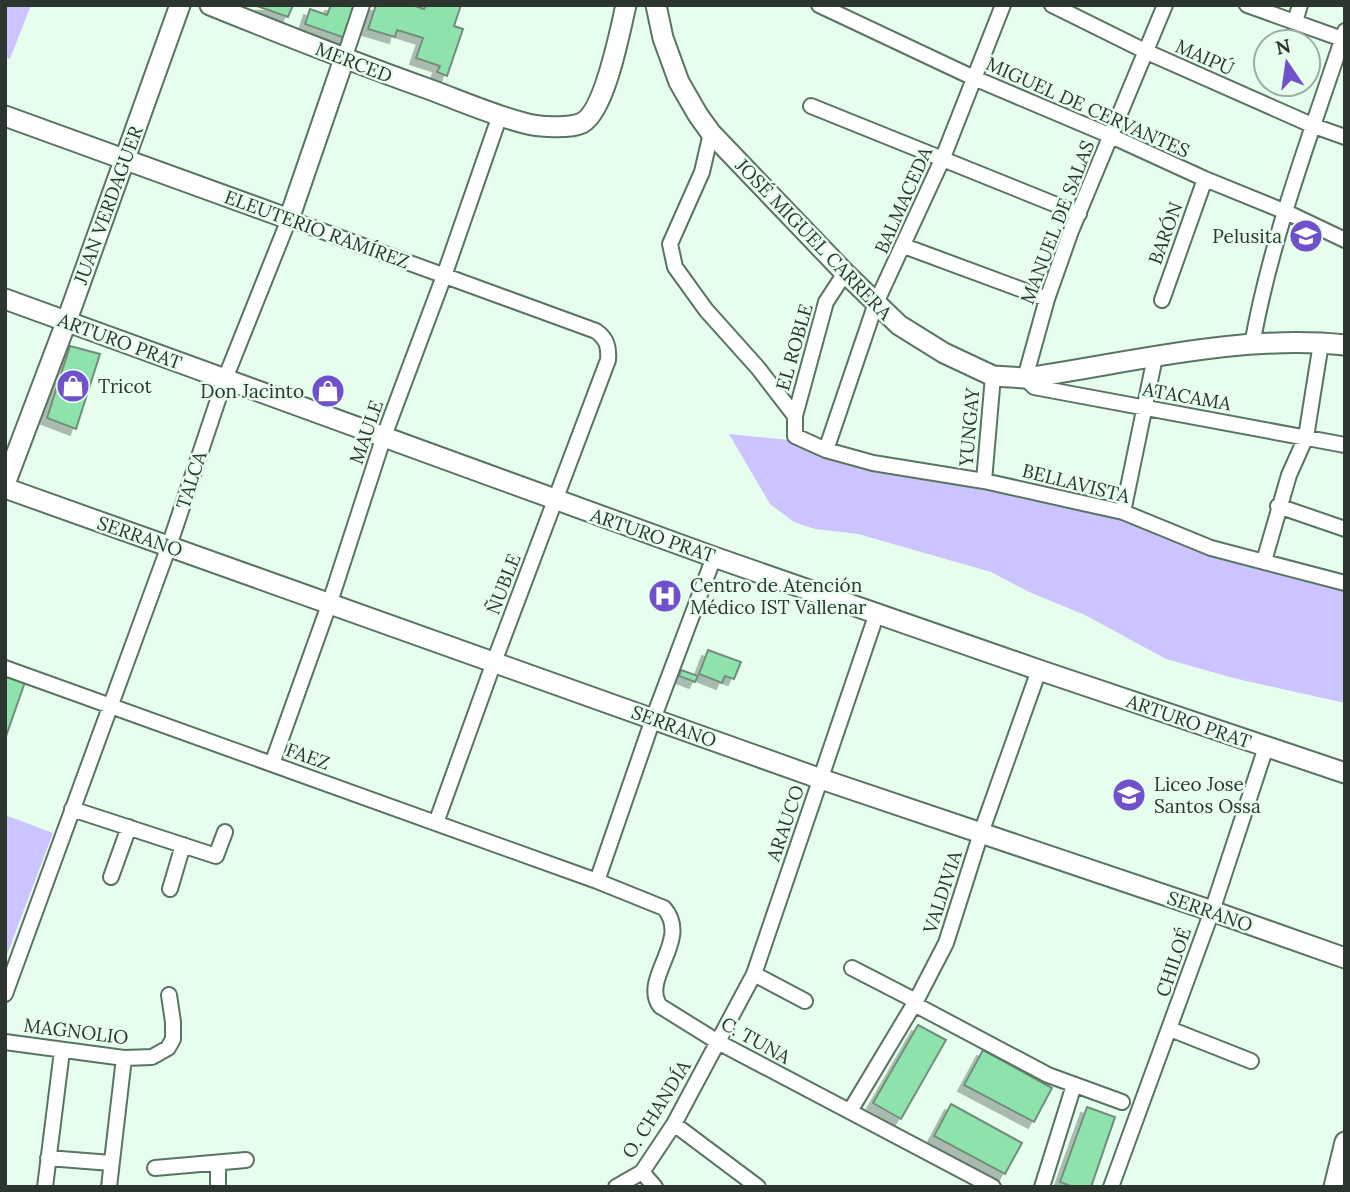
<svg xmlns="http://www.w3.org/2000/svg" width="1350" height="1192" font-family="Lora,serif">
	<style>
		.green { fill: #ccc4ff }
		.building { fill: #8ee3ad; stroke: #728d7a; stroke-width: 2; filter: url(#shadow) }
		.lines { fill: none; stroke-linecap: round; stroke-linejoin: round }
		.minor-casing { stroke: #5a7462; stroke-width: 18 }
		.major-casing { stroke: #5a7462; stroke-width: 23 }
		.minor { stroke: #fff; stroke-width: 14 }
		.major { stroke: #fff; stroke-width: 19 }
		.labels { text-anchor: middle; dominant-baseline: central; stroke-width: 5; stroke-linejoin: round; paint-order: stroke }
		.street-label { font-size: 19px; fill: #2b362e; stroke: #e7feee }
		.poi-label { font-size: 19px; fill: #2b362e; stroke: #e7feee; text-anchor: start }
	</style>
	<defs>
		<filter id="shadow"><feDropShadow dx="-6" dy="6" stdDeviation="0" flood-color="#0004"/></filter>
	</defs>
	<rect width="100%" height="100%" fill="#e7feee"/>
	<path class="green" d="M 5,5 L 31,5 L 10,59 L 5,57 Z
		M 729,434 L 788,440 L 824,456 L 983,487 L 1121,519 L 1209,555 L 1345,589 L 1345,703 L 1237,679 L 1166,659 L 1085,615 L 1029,592 L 991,572 L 858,534 L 815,529 L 794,522 L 770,504 Z
		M 5,815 L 53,833 L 5,960 Z"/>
	<path class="building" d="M 254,5 L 293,5 L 288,17 Z
		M 331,5 L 357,5 L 345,38 L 305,24 L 310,9 L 327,15 Z
		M 376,5 L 412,5 L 424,9 L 426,5 L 461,5 L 454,26 L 463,29 L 447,76 L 437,72 L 440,66 L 416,58 L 423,38 L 397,30 L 395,37 L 368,29 Z
		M 70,346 L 100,354 L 76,429 L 47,418 Z
		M 708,650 L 741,662 L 734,679 L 725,676 L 722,683 L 699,674 Z
		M 681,670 L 698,676 L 695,682 L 679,676 Z
		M 5,677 L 25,682 L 5,739 Z
		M 918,1025 L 946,1040 L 901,1119 L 873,1103 Z
		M 983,1050 L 1052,1088 L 1034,1122 L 964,1085 Z
		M 951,1104 L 1022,1143 L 1005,1174 L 934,1136 Z
		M 1087,1107 L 1115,1117 L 1091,1187 L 1073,1187 L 1060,1182 Z"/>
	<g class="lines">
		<defs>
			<path id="minor" d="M 819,5 L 974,78 L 1111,136 L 1205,179 L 1286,212 L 1345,240
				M 1052,5 L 1147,52 L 1314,126 L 1345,137
				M 1165,5 L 1071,231 L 1047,299 L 1025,378 L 1034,387 L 1345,445
				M 1247,5 L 1345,40
				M 1295,22 L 1300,5
				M 344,59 L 362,5
				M 811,106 L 1079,214
				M 711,133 L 702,172 L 670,244 L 675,267 L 706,310 L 758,368 L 795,416
				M 904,246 L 1047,299
				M 845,273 L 826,302 L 795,416 L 795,436 L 826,450 L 873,463 L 984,481 L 1123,512 L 1211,548 L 1345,583
				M 1162,300 L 1205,179
				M 1252,345 C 1271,238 1311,134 1345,31
				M 826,450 L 876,303 L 942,160 L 1003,5
				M 984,481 L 993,376
				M 1278,506 L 1345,529
				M 1123,512 L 1155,357
				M 1264,561 L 1289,475 L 1306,437 L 1321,343
				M 5,668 L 597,881 L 664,908 C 692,940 640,978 660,1006 L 718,1042 L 993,1187
				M 272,764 L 330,602 L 384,436 L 444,276 L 500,115
				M 72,809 L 216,856 L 225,832
				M 111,877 L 129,827
				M 597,881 L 653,719 L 714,557
				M 170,889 L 183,845
				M 852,968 L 916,1001
				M 754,974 L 805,1001
				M 5,994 L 169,546 L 225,379 L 289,219 L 596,331 C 607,339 609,347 608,360 L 494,662 L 436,823
				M 914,1004 L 1048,1075 L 1122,1102
				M 1170,1029 L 1251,1061
				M 5,1042 L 124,1058 L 152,1057 L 168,1048 L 173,1039 L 173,1022 L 169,995
				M 850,1111 L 916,1001 L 946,943 L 981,833 L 1039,670
				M 674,1124 L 758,1187
				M 48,1158 L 111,1163
				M 218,1164 L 218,1187
				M 155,1168 L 246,1160
				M 642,1172 L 655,1187
				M 45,1187 L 62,1051
				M 109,1187 L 124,1058
				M 616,1187 L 642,1172 L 674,1124 L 754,974 L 877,613
				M 1042,1187 L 1074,1085
				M 1111,1187 L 1212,911 L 1266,747"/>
			<path id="major" d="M 210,5 C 284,35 358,64 434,91 C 463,102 493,115 524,123 C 537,127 569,129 582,123 C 605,111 620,31 626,5
				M 656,5 L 663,38 L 679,82 L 698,115 L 711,133 L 845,273 L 899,325 L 944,353 L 993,376 L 1025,378 C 1130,363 1238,334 1345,345
				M 5,116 L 289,219 L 344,59
				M 5,299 L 714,557 L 1039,670 L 1345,773
				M 5,484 L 67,320 L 180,5
				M 5,488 L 821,779 L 1212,911 L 1345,958
				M 1334,1187 L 1345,1142"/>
		</defs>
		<use href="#minor" class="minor-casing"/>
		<use href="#major" class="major-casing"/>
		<use href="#minor" class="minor"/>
		<use href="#major" class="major"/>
	</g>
	<defs>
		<symbol id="school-disc" viewBox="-11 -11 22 22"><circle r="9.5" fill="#7051cb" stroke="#e7feee"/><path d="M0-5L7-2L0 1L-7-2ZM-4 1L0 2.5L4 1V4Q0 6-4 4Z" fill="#fff"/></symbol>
		<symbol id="shop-disc" viewBox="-11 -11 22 22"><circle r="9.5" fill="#7051cb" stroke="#e7feee"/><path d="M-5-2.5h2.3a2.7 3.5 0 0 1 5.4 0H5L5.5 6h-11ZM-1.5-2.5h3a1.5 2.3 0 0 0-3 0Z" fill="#fff"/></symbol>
		<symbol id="hospital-disc" viewBox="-11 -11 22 22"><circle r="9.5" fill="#7051cb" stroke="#e7feee"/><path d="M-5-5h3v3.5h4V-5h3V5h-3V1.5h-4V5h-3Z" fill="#fff"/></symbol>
	</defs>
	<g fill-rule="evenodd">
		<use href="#school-disc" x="1287" y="217" width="38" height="38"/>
		<use href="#shop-disc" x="54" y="367" width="38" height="38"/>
		<use href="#shop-disc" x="309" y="372" width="38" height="38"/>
		<use href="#hospital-disc" x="646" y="577" width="38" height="38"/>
		<use href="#school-disc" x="1110" y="776" width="38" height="38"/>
	</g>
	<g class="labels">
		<g class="street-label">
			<text transform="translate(1205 57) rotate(24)">MAIPÚ</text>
			<text transform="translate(354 62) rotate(21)">MERCED</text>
			<text transform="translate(1088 107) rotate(24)">MIGUEL DE CERVANTES</text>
			<text transform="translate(903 200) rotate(-66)">BALMACEDA</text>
			<text transform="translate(108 205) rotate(-70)">JUAN VERDAGUER</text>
			<text transform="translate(1057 222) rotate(-69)">MANUEL DE SALAS</text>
			<text transform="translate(317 229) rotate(20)">ELEUTERIO RAMÍREZ</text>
			<text transform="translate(1165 233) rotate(-70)">BARÓN</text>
			<text transform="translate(814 239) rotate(46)">JOSÉ MIGUEL CARRERA</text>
			<text transform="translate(120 341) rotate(20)">ARTURO PRAT</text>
			<text transform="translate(794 347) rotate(-74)">EL ROBLE</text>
			<text transform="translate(1187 396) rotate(10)">ATACAMA</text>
			<text transform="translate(969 427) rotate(-85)">YUNGAY</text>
			<text transform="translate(366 432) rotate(-71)">MAULE</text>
			<text transform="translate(191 480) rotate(-72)">TALCA</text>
			<text transform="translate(1076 483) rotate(14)">BELLAVISTA</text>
			<text transform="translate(653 535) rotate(19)">ARTURO PRAT</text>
			<text transform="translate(140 536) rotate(19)">SERRANO</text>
			<text transform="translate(503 584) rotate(-69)">ÑUBLE</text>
			<text transform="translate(1189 721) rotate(19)">ARTURO PRAT</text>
			<text transform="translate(674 726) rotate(20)">SERRANO</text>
			<text transform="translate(308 756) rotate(20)">FAEZ</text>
			<text transform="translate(785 823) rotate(-71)">ARAUCO</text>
			<text transform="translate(942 892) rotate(-72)">VALDIVIA</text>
			<text transform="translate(1210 911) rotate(19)">SERRANO</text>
			<text transform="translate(1173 962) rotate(-71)">CHILOÉ</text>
			<text transform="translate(76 1031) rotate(7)">MAGNOLIO</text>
			<text transform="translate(756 1040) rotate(29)">C. TUNA</text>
			<text transform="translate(656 1109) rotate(-58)">O. CHANDÍA</text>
		</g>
		<g class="poi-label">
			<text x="1282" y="236" text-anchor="end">Pelusita</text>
			<text x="98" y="386">Tricot</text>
			<text x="304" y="391" text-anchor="end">Don Jacinto</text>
			<text x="690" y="585">Centro de Atención<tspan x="690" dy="22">Médico IST Vallenar</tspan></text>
			<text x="1154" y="784">Liceo Jose<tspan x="1154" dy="22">Santos Ossa</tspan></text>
		</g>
	</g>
	<rect width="1350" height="1192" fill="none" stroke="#2b362e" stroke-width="14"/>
	<g transform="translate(1287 63) rotate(347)"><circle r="33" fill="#e7feee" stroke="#9caea1" stroke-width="2"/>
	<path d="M0-5L12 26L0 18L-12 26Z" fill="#7051cb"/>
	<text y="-10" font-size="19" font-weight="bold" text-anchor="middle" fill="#2b362e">N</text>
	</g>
</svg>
